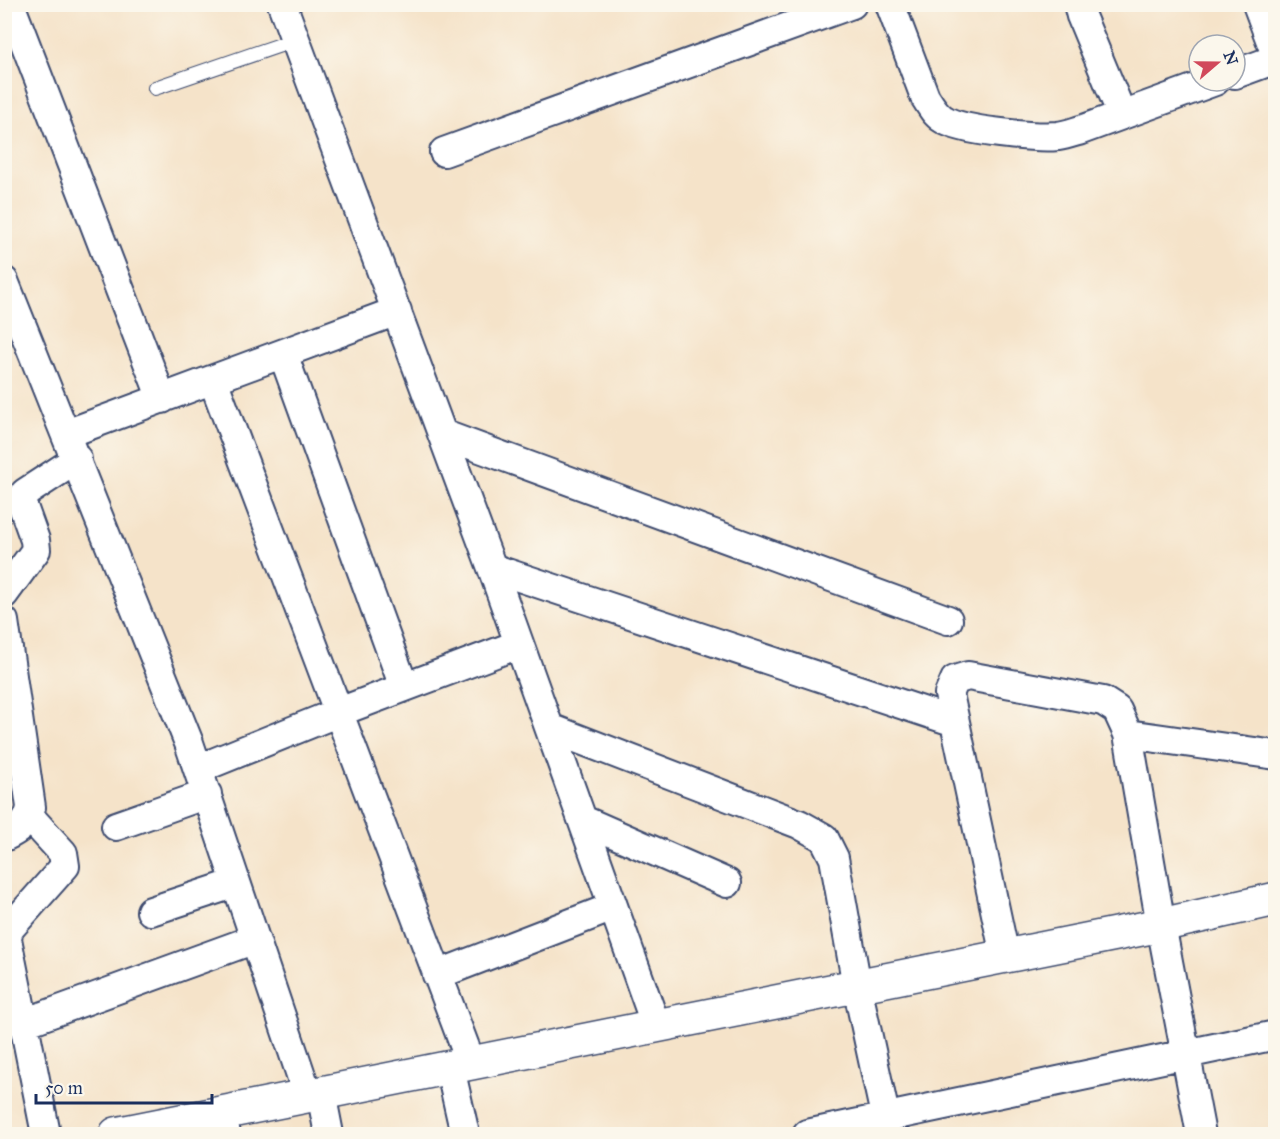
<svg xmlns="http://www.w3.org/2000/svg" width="1280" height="1139" font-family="'IM FELL Great Primer',serif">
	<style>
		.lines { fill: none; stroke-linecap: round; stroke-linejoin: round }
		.service-casing { stroke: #3c4a6e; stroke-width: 16 }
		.minor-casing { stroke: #3c4a6e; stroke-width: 32 }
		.tertiary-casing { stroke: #3c4a6e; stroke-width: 36 }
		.service { stroke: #fff; stroke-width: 14 }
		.minor { stroke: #fff; stroke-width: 28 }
		.tertiary { stroke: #fff; stroke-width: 33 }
	</style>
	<rect width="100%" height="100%" fill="#fbf7ec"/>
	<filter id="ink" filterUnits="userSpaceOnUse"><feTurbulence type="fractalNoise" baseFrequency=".0167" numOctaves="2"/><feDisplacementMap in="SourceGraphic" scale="12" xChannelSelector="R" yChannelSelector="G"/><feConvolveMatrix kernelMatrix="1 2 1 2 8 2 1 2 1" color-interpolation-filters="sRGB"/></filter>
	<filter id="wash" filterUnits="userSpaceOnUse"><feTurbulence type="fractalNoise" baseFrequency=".008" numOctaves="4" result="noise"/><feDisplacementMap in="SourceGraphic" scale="24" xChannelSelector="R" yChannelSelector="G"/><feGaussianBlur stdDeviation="1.35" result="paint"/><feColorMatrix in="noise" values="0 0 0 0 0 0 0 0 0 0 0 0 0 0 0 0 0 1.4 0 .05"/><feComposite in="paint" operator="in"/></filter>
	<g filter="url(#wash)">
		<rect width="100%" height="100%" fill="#f5e3c9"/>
	</g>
	<g filter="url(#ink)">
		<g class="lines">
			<defs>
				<path id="service" d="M 155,88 L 295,40"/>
				<path id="minor" d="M 10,4 L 162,399
					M 282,4 L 492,568 L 656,1026
					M 890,4 L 925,97 C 930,105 935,114 943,119 C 960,131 1036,138 1058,136 C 1066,135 1074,132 1081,130 L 1215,81
					M 1081,4 L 1079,8 L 1081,16 L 1122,115
					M 1257,4 L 1276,55
					M 1235,74 L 1276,59
					M 444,152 L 852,4
					M 4,281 L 189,743 L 308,1096
					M 283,354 L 404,687
					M 213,380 L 471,1063
					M 66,434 L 397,311
					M 442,434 L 948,620
					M 492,568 L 955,722
					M 4,594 L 36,550 L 35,540 L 21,501 L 25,493 L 77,459
					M 4,621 L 31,807 C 29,823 19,830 4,837
					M 550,728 L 799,824 L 824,838 L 834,858 L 857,986 L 889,1134
					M 1128,734 L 1276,755
					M 198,769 L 339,712 L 519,644
					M 30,817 L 63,853 L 65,866 L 11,927 L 8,932 L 7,939 L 46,1134
					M 583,820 L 727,883
					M 116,826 L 207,794
					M 151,911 L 236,883
					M 1005,956 L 949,694 L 955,680 L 968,676 L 1103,701 L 1117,710 L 1128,734 L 1161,925 L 1201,1134
					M 437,975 L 613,907
					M 24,1023 L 255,939
					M 450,1068 L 465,1134
					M 321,1093 L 329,1134
					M 222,1113 L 226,1134
					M 807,1134 L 1276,1035"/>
				<path id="tertiary" d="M 116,1134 L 1161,925 L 1276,899"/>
			</defs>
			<use href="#service" class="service-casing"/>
			<use href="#minor" class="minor-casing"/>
			<use href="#tertiary" class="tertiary-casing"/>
			<use href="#service" class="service"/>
			<use href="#minor" class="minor"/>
			<use href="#tertiary" class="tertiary"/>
		</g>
	</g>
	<rect width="1280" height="1139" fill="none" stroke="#fbf7ec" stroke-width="24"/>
	<g transform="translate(1217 63) rotate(70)"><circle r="28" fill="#fbf7ec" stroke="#a1a7b3" stroke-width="1.5"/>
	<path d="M0-4.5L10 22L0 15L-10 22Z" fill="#d1495b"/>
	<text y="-9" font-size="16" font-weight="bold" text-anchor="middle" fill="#1b2f5e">N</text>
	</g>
	<path d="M36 1094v9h176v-9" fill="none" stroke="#1b2f5e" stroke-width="3"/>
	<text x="45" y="1094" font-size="18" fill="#1b2f5e" stroke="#fbf7ec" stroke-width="4.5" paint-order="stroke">50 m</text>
</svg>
